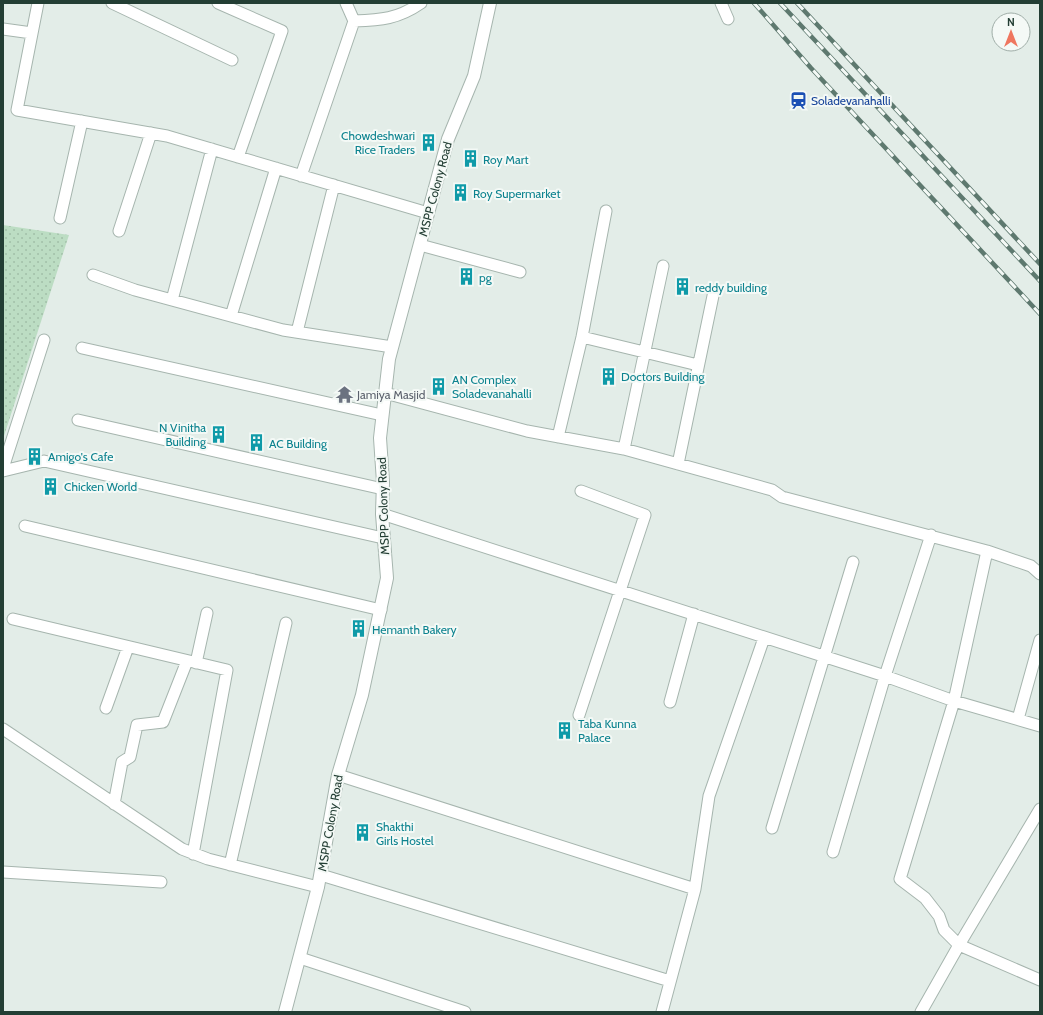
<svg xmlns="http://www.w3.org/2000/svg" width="1043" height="1015" font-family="Cabin,sans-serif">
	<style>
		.park { fill: url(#park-dots) }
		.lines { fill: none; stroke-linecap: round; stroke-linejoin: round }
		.minor-casing { stroke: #a6b5ae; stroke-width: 13 }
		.tertiary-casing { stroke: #a6b5ae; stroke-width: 14 }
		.minor { stroke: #fff; stroke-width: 11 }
		.tertiary { stroke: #fff; stroke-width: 12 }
		.rail-casing { stroke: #5e796f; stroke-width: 4.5 }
		.rail { stroke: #f4f9f6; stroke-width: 3; stroke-dasharray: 9; stroke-linecap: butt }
		.labels { text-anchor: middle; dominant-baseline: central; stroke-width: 4; stroke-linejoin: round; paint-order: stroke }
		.transit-label { font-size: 12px; fill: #164399; stroke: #f4f9f6; text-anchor: start }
		.culture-label { font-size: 12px; fill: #0d838f; stroke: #f4f9f6; text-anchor: start }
		.street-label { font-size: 12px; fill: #233e34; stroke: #f4f9f6 }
		.worship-label { font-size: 12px; fill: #5b616d; stroke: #f4f9f6; text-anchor: start }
	</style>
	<defs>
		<pattern id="park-dots" width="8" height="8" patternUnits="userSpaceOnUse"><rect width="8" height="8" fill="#bcddc3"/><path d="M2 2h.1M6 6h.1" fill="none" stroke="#a1bfa8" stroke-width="1.8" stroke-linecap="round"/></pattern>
	</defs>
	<rect width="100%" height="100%" fill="#e3ede8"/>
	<path class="park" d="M 3,225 L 69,235 L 3,439 Z"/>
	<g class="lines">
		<defs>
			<path id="minor" d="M 38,3 L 17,110 L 167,136 L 428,213
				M 112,3 L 232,60
				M 218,3 L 282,31 L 238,157
				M 721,3 L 728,19
				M 354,21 C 381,20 398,19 421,3
				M 3,29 L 32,33
				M 301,176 L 354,21 L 346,3
				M 60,218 L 82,121
				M 119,231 L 151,133
				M 420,245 L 520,272
				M 93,275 L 135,290 L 283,330 L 392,347
				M 172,300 L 212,149
				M 231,316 L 276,168
				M 297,332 L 334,185
				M 582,337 L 698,365
				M 82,348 L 382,415
				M 385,393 L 527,431 L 624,449 L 772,490 L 782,497 L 987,551 L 1031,566 L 1040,574
				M 78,420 L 383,489
				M 558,437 L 582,337 L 606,211
				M 624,449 L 663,266
				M 678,464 L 714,291
				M 3,468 L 44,340
				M 3,471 L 44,461 L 383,538
				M 382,514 L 885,676 L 954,701 L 1040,726
				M 25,526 L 381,610
				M 13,619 L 227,670 L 193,854
				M 196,663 L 207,613
				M 670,702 L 694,614
				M 106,708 L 128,647
				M 579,715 L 645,515 L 581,491
				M 1018,719 L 1040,640
				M 3,729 L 182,849 L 208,859 L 318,887
				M 338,775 L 695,889
				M 114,804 L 122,762 L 130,757 L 137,725 L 163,722 L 187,661
				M 1040,809 L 959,945 L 1040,980
				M 772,828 L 853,562
				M 833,852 L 885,676 L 931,535
				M 230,865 L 286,623
				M 3,872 L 161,882
				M 321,875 L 670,981
				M 300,958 L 465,1012
				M 662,1012 L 695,889 L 709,796 L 764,638
				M 921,1012 L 959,945 L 944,930 L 939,916 L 925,898 L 900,879 L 954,701 L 987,551"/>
			<path id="tertiary" d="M 285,1012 L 318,887 L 338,775 L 362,695 L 387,578 L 382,514 L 383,482 L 380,438 L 389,359 L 448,139 L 474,76 L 490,3"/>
		</defs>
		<use href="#minor" class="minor-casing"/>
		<use href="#tertiary" class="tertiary-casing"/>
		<use href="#minor" class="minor"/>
		<use href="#tertiary" class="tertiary"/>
		<defs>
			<path id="rail" d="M 754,3 L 811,68 L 1040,314
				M 780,3 L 1040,281
				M 797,3 L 1040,264"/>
		</defs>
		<use href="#rail" class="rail-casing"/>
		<use href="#rail" class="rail"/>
	</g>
	<defs>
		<symbol id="station-bare" viewBox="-9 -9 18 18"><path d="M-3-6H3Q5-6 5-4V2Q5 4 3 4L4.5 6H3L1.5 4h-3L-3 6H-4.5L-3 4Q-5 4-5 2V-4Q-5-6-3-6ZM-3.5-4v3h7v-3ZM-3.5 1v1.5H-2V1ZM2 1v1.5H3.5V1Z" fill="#1a4fb4" stroke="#f4f9f6" stroke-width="2.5" paint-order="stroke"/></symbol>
		<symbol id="building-bare" viewBox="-9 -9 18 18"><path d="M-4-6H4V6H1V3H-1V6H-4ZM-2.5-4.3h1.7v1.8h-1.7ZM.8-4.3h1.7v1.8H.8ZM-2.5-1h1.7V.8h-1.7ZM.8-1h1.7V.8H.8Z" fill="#0f9aa8" stroke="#f4f9f6" stroke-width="2.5" paint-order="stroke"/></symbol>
		<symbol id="temple-bare" viewBox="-9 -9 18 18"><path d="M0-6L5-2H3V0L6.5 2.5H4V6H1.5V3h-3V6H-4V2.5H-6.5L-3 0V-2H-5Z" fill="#6b7280" stroke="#f4f9f6" stroke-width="2.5" paint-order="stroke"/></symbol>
	</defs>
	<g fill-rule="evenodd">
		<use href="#station-bare" x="786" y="88" width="25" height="25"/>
		<use href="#building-bare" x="416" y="130" width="25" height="25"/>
		<use href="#building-bare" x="458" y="146" width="25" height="25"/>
		<use href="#building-bare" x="448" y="180" width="25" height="25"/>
		<use href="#building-bare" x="454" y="264" width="25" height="25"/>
		<use href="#building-bare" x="670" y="274" width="25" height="25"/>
		<use href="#building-bare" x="596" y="364" width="25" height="25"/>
		<use href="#building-bare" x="426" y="374" width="25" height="25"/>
		<use href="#temple-bare" x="332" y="382" width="25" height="25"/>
		<use href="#building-bare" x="206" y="422" width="25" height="25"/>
		<use href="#building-bare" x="244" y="430" width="25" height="25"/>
		<use href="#building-bare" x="22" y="444" width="25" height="25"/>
		<use href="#building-bare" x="38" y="474" width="25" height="25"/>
		<use href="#building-bare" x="346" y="616" width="25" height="25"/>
		<use href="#building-bare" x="552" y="718" width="25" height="25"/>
		<use href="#building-bare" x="350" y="820" width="25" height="25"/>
	</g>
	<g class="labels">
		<g class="transit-label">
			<text x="811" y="100">Soladevanahalli</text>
		</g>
		<g class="culture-label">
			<text x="415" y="135" text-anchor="end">Chowdeshwari<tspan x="415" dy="14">Rice Traders</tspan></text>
			<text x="483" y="159">Roy Mart</text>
			<text x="473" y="193">Roy Supermarket</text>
			<text x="479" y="277">pg</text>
			<text x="695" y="287">reddy building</text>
			<text x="621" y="376">Doctors Building</text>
			<text x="452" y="379">AN Complex<tspan x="452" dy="14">Soladevanahalli</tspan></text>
			<text x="206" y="427" text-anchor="end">N Vinitha<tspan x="206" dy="14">Building</tspan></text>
			<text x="269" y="443">AC Building</text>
			<text x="48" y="456">Amigo's Cafe</text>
			<text x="64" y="486">Chicken World</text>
			<text x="372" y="629">Hemanth Bakery</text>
			<text x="578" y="723">Taba Kunna<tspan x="578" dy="14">Palace</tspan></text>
			<text x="376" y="826">Shakthi<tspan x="376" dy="14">Girls Hostel</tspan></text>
		</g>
		<g class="street-label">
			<text transform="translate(435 189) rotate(-75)">MSPP Colony Road</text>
			<text transform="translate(383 506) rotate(-92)">MSPP Colony Road</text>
			<text transform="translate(330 823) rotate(-80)">MSPP Colony Road</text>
		</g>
		<g class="worship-label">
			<text x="357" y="394">Jamiya Masjid</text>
		</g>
	</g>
	<rect width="1043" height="1015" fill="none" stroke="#233e34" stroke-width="8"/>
	<g transform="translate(1011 32)"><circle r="19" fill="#f4f9f6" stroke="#a0aea8"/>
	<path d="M0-3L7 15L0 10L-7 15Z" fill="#ef765f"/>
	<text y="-6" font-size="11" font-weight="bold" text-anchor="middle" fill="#233e34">N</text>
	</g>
</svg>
